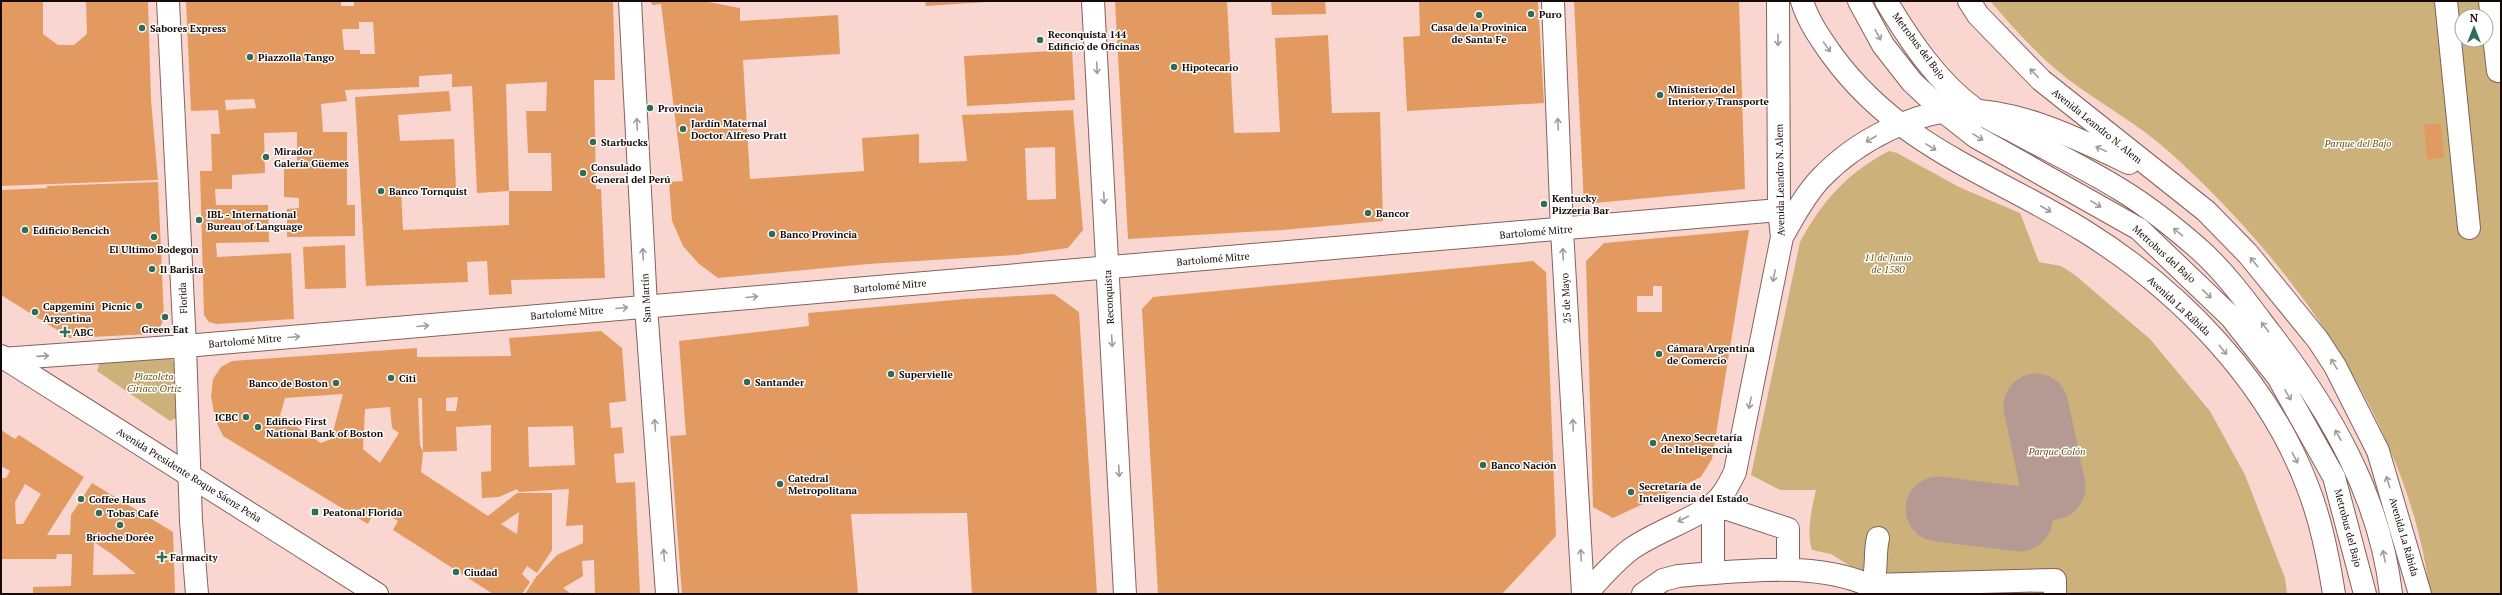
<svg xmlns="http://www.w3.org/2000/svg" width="2502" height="595" font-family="'PT Serif',serif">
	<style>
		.green { fill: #ccb27a; fill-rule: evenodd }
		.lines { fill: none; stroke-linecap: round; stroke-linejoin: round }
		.taxiway { stroke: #b59a94; stroke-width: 65 }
		.building { fill: #e29a60; fill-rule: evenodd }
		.minor-casing { stroke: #86615a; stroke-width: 24 }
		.major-casing { stroke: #86615a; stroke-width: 24 }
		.minor { stroke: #fff; stroke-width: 22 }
		.major { stroke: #fff; stroke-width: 22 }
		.oneway { stroke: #a19c9b }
		.poi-dot { fill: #306c56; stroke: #fff; stroke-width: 1.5 }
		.labels { text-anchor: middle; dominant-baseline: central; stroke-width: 3; stroke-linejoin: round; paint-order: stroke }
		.poi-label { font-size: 10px; font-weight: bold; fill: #150806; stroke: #fff; text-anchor: start }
		.street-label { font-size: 10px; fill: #150806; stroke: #fff }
		.park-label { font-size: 10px; font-style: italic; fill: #6a510d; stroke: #fff }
	</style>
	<rect width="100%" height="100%" fill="#f9d7d0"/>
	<path class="green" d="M 1990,1 L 2501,1 L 2501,594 L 2430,594 C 2409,423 2293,262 2167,150 C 2140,126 2107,107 2077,86 C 2044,62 2016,31 1990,1 ZM 2462,16 L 2486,16 L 2486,40 L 2462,40 Z
		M 1889,151 L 1897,153 L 1959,187 L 2020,213 L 2039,262 L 2061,266 L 2075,275 L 2150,339 L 2210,411 L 2245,475 L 2285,578 L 2287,594 L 1934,594 L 1869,578 L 1831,554 L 1812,550 C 1806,532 1812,507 1816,490 L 1780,490 L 1751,475 L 1800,242 C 1823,200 1846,174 1889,151 Z
		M 169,357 L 177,364 L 181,416 L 170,421 L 97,371 L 99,364 L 108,358 Z"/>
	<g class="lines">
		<path class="taxiway" d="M 2036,406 L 2053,487
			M 1938,509 L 2020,519"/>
	</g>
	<path class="building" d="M 1,1 L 43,1 L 43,34 L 58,45 L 74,45 L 87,34 L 86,1 L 148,1 L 151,100 L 158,180 L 1,186 Z
		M 186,1 L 341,1 L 341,6 L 354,6 L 354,1 L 613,1 L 615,80 L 594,80 L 596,189 L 601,189 L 605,278 L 511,280 L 512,294 L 489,295 L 487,261 L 467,262 L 468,282 L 366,286 L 355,97 L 449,91 L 451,111 L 398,115 L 400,141 L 454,139 L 456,188 L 401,189 L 403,230 L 509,225 L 509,191 L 552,191 L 551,153 L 528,153 L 526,111 L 546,111 L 547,82 L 506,84 L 509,191 L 477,193 L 472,86 L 452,87 L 452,74 L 419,76 L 419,87 L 345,90 L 347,101 L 321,104 L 323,132 L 347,132 L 347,205 L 355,205 L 355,236 L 287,237 L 287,209 L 299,208 L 299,198 L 284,197 L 284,169 L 297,168 L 297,132 L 264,133 L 265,173 L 232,175 L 232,189 L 215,189 L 216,205 L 268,205 L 269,242 L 216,243 L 217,257 L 291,253 L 294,319 L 217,324 L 209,322 L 204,315 L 200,171 L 212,171 L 211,134 L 220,134 L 218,110 L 191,111 ZM 359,22 L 373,22 L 375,54 L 360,54 L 360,50 L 344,50 L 342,29 L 359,29 ZM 254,99 L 256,108 L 226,110 L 225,100 Z
		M 651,1 L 703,1 L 740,8 L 740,21 L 838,15 L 840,54 L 743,60 L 750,179 L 864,171 L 862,138 L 919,134 L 919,163 L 967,161 L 962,115 L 1073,110 L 1083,230 L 1068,248 L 1016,255 L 868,264 L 718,278 L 699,264 L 683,246 L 672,221 L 669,182 L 683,181 L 661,4 L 652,5 ZM 1055,147 L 1056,199 L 1027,200 L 1025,148 Z
		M 925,1 L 987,1 L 987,2 L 926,6 Z
		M 1115,1 L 1227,1 L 1234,133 L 1280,132 L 1275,38 L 1328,35 L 1332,113 L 1380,112 L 1383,221 L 1282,230 L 1128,239 Z
		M 1271,1 L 1325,1 L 1326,14 L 1272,15 Z
		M 1419,1 L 1538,1 L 1544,103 L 1407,111 L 1403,37 L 1420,36 Z
		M 1574,1 L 1739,1 L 1745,189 L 1584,204 Z
		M 1072,50 L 1075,100 L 967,106 L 964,56 Z
		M 2441,123 L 2444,158 L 2427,159 L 2424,125 Z
		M 158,182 L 164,318 L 160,328 L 151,334 L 70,338 L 1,295 L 1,190 L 48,188 L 46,186 Z
		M 1749,230 L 1712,459 L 1701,477 L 1613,518 L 1593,507 L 1586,261 L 1604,243 ZM 1653,286 L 1662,286 L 1662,312 L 1637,312 L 1637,296 L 1653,296 Z
		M 345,245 L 346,288 L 305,289 L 303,247 Z
		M 1533,261 L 1546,272 L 1556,536 L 1502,594 L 1158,594 L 1142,309 L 1153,297 Z
		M 1054,294 L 1079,312 L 1097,594 L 972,594 L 967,513 L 851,514 L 858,594 L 682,594 L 670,436 L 686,435 L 679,341 L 809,326 L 808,313 L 965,299 Z
		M 601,331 L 622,348 L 626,401 L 609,403 L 611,428 L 622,427 L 624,453 L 614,454 L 616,483 L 635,482 L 640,594 L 595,594 L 594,560 L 582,561 L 583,576 L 563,588 L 571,594 L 525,594 L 536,577 L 557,555 L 583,543 L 583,525 L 566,526 L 569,489 L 519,492 L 517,489 L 499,497 L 482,498 L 481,472 L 491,471 L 491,425 L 456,427 L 457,451 L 423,452 L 422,398 L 418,398 L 420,445 L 423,452 L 421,472 L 488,516 L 517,493 L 552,493 L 552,550 L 537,573 L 527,566 L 522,574 L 530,582 L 522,594 L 493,594 L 393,530 L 398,521 L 376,508 L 368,524 L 223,436 L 215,419 L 211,396 L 213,379 L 221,367 L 232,361 L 417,348 L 417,357 L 511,356 L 509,338 ZM 343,394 L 331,439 L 321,443 L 280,416 L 285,398 ZM 458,397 L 456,411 L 446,411 L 446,398 ZM 390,407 L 392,428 L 399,433 L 380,463 L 363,449 L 365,409 ZM 573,426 L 575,465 L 529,467 L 528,427 ZM 519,512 L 517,534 L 501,524 Z
		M 1,430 L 15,439 L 19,435 L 84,477 L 47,535 L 70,535 L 71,515 L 92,483 L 173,532 L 175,594 L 33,594 L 33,587 L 71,586 L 72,554 L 57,554 L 56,559 L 1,559 L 1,478 L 6,478 L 10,471 L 1,466 ZM 25,484 L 41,494 L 23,524 L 16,524 L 15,502 ZM 94,542 L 113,555 L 136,574 L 93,575 Z"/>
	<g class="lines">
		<defs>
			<path id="minor" d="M 168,1 L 185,346 L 191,521 L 197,594
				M 630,1 L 646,306 L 667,594
				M 1093,1 L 1125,594
				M 1553,1 L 1562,230 L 1583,594
				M 1859,1 L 1883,45 L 1912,82 L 1943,111 L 1976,137 L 2139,229 L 2231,317 L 2278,377 L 2334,477 L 2365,594
				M 1886,1 C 1910,41 1938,83 1976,110 C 1987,119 2002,125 2015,132 C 2050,151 2087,169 2121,190 C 2149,207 2175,228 2199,249 C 2226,273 2248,304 2270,333 C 2329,409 2380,496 2391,594
				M 2446,1 L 2469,228
				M 2490,1 L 2498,71
				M 1,359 L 185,346 L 1779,210
				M 1713,573 L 1713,504 L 1788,529 L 1788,570
				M 1872,585 L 2055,580 L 2055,594
				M 1872,585 C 1878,570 1874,554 1878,538
				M 1643,594 L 1663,580 L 1678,576 C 1741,571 1830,558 1885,594"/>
			<path id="major" d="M 1802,1 C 1808,21 1820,38 1832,55 C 1900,148 1993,174 2086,232 C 2180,291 2267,380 2307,485 C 2321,520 2328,557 2334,594
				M 1969,1 L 1978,15 L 2041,80 L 2206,211 L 2248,254 L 2318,340 L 2335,366 L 2378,451 L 2420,594
				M 1782,237 C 1793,218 1804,196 1820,179 C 1839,159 1863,142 1888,130 C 1905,122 1923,115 1942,112 C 2004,102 2075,137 2129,163
				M 1,356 L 377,594
				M 1586,594 C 1600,578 1614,562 1631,549 C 1657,531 1688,522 1712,505 C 1723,497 1729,484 1735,472 L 1782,237 L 1779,210 L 1778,1"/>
		</defs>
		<use href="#minor" class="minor-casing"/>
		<use href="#major" class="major-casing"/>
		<use href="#minor" class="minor"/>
		<use href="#major" class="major"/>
	</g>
	<defs><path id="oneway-shaft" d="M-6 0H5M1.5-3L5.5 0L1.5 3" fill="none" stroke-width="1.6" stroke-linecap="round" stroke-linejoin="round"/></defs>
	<g class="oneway">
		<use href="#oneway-shaft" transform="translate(1878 35) rotate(62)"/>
		<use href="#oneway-shaft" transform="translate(1778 40) rotate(90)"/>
		<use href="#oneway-shaft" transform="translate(1827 47) rotate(54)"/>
		<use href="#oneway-shaft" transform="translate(1097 68) rotate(87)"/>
		<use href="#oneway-shaft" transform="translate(2034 73) rotate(-134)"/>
		<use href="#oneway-shaft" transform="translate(637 124) rotate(-93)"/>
		<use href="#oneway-shaft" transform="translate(1558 124) rotate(-92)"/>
		<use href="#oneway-shaft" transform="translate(1978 137) rotate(32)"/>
		<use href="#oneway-shaft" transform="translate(1871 139) rotate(150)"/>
		<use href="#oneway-shaft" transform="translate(1931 147) rotate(32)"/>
		<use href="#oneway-shaft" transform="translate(2101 149) rotate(-155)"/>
		<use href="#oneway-shaft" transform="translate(1104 198) rotate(87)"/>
		<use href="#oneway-shaft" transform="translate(2096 204) rotate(31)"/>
		<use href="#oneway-shaft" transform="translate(2046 209) rotate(30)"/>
		<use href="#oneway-shaft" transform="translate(2178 232) rotate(-141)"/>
		<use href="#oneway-shaft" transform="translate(643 254) rotate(-93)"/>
		<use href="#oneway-shaft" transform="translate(1563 254) rotate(-93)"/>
		<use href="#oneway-shaft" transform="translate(2254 262) rotate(-129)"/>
		<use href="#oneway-shaft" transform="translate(1774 276) rotate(101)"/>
		<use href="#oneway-shaft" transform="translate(2207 294) rotate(44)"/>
		<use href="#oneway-shaft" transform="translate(752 297) rotate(-5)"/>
		<use href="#oneway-shaft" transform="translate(622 308) rotate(-5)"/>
		<use href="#oneway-shaft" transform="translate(423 326) rotate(-5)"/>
		<use href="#oneway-shaft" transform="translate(2265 327) rotate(-128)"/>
		<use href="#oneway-shaft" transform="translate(294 337) rotate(-5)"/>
		<use href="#oneway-shaft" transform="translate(1112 341) rotate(87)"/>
		<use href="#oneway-shaft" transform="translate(2223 350) rotate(51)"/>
		<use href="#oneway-shaft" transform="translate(43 356) rotate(-4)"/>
		<use href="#oneway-shaft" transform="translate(2334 364) rotate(-121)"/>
		<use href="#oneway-shaft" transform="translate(2288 395) rotate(60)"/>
		<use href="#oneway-shaft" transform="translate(1750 403) rotate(101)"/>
		<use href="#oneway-shaft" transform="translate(655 425) rotate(-94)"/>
		<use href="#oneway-shaft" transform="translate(1573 425) rotate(-93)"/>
		<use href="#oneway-shaft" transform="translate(2338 435) rotate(-119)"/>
		<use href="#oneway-shaft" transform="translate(2295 458) rotate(63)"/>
		<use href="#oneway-shaft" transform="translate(1119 471) rotate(87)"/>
		<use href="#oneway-shaft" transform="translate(2388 482) rotate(-108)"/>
		<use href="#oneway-shaft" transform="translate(1683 519) rotate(153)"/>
		<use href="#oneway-shaft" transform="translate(664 555) rotate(-94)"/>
		<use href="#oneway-shaft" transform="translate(1581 555) rotate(-93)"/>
		<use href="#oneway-shaft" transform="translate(2384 556) rotate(-102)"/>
	</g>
	<g class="poi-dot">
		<circle cx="1531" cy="14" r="4"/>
		<circle cx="1479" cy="15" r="4"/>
		<circle cx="142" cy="28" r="4"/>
		<circle cx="1040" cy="40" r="4"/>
		<circle cx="250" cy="57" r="4"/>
		<circle cx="1174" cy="67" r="4"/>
		<circle cx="1660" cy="95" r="4"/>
		<circle cx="650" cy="108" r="4"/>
		<circle cx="683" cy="129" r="4"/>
		<circle cx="593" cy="142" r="4"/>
		<circle cx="266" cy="157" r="4"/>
		<circle cx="583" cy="173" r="4"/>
		<circle cx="381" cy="191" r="4"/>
		<circle cx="1544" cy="204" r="4"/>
		<circle cx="1368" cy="213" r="4"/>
		<circle cx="199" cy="220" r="4"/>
		<circle cx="25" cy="230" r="4"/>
		<circle cx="772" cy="234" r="4"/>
		<circle cx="154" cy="237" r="4"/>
		<circle cx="152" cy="269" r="4"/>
		<circle cx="139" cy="306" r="4"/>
		<circle cx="35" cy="312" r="4"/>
		<circle cx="165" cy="317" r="4"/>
		<path d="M63 326h4v4h4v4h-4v4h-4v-4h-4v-4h4z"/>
		<circle cx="1659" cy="354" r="4"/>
		<circle cx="891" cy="374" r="4"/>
		<circle cx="391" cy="378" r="4"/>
		<circle cx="747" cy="382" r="4"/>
		<circle cx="336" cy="383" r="4"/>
		<circle cx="246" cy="417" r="4"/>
		<circle cx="258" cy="427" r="4"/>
		<circle cx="1653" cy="443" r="4"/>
		<circle cx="1483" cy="465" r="4"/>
		<circle cx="780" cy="484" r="4"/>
		<circle cx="1631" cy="492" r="4"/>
		<circle cx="81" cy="499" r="4"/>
		<rect x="311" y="508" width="8" height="8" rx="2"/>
		<circle cx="99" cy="513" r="4"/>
		<circle cx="120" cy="525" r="4"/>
		<path d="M160 551h4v4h4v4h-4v4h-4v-4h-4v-4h4z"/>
		<circle cx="456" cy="572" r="4"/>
	</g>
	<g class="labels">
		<g class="poi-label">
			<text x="1539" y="14">Puro</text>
			<text x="1479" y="27" text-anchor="middle">Casa de la Provinica<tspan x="1479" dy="12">de Santa Fe</tspan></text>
			<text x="150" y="28">Sabores Express</text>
			<text x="1048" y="34">Reconquista 144<tspan x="1048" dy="12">Edificio de Oficinas</tspan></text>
			<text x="258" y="57">Piazzolla Tango</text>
			<text x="1182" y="67">Hipotecario</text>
			<text x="1668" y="89">Ministerio del<tspan x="1668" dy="12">Interior y Transporte</tspan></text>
			<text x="658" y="108">Provincia</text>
			<text x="691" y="123">Jardín Maternal<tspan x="691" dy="12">Doctor Alfreso Pratt</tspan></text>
			<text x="601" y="142">Starbucks</text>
			<text x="274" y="151">Mirador<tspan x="274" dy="12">Galería Güemes</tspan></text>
			<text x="591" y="167">Consulado<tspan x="591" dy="12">General del Perú</tspan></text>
			<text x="389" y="191">Banco Tornquist</text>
			<text x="1552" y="198">Kentucky<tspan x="1552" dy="12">Pizzeria Bar</tspan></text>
			<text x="1376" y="213">Bancor</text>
			<text x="207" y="214">IBL - International<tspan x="207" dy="12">Bureau of Language</tspan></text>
			<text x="33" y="230">Edificio Bencich</text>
			<text x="780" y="234">Banco Provincia</text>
			<text x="154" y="249" text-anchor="middle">El Ultimo Bodegon</text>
			<text x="160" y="269">Il Barista</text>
			<text x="43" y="306">Capgemini<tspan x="43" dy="12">Argentina</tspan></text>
			<text x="131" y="306" text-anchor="end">Picnic</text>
			<text x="165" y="329" text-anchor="middle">Green Eat</text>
			<text x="73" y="332">ABC</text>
			<text x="1667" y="348">Cámara Argentina<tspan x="1667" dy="12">de Comercio</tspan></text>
			<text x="899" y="374">Supervielle</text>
			<text x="399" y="378">Citi</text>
			<text x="755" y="382">Santander</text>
			<text x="328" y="383" text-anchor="end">Banco de Boston</text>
			<text x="238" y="417" text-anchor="end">ICBC</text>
			<text x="266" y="421">Edificio First<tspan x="266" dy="12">National Bank of Boston</tspan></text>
			<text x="1661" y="437">Anexo Secretaría<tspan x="1661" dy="12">de Inteligencia</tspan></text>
			<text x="1491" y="465">Banco Nación</text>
			<text x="788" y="478">Catedral<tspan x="788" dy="12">Metropolitana</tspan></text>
			<text x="1639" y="486">Secretaría de<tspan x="1639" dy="12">Inteligencia del Estado</tspan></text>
			<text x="89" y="499">Coffee Haus</text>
			<text x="323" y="512">Peatonal Florida</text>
			<text x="107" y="513">Tobas Café</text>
			<text x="120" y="537" text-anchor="middle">Brioche Dorée</text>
			<text x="170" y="557">Farmacity</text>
			<text x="464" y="572">Ciudad</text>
		</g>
		<g class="street-label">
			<text transform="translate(1919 46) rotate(53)">Metrobus del Bajo</text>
			<text transform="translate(2097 126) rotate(39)">Avenida Leandro N. Alem</text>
			<text transform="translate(1780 180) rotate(-91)">Avenida Leandro N. Alem</text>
			<text transform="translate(1536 232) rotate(-5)">Bartolomé Mitre</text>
			<text transform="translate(2164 254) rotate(42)">Metrobus del Bajo</text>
			<text transform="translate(1213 259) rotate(-5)">Bartolomé Mitre</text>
			<text transform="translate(890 286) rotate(-5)">Bartolomé Mitre</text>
			<text transform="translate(1109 297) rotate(-93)">Reconquista</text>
			<text transform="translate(183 298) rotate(-93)">Florida</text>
			<text transform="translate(646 298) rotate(-93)">San Martín</text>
			<text transform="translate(1566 298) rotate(-93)">25 de Mayo</text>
			<text transform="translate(2179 306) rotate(43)">Avenida La Rábida</text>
			<text transform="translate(567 313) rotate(-5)">Bartolomé Mitre</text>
			<text transform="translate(245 341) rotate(-5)">Bartolomé Mitre</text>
			<text transform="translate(189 475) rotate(32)">Avenida Presidente Roque Sáenz Peña</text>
			<text transform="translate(2348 528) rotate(75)">Metrobus del Bajo</text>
			<text transform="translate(2404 537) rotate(74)">Avenida La Rábida</text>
		</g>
		<g class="park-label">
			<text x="2358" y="143">Parque del Bajo</text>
			<text x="1888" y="257">11 de Junio<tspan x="1888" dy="12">de 1580</tspan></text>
			<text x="154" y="376">Plazoleta<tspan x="154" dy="12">Ciriaco Ortiz</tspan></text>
			<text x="2057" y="451">Parque Colón</text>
		</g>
	</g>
	<rect width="2502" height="595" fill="none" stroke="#150806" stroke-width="4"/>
	<g transform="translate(2474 28)"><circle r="19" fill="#ffffff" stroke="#a19c9b"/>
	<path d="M0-3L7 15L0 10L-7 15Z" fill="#306c56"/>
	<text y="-6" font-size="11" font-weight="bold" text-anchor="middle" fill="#150806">N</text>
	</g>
</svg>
